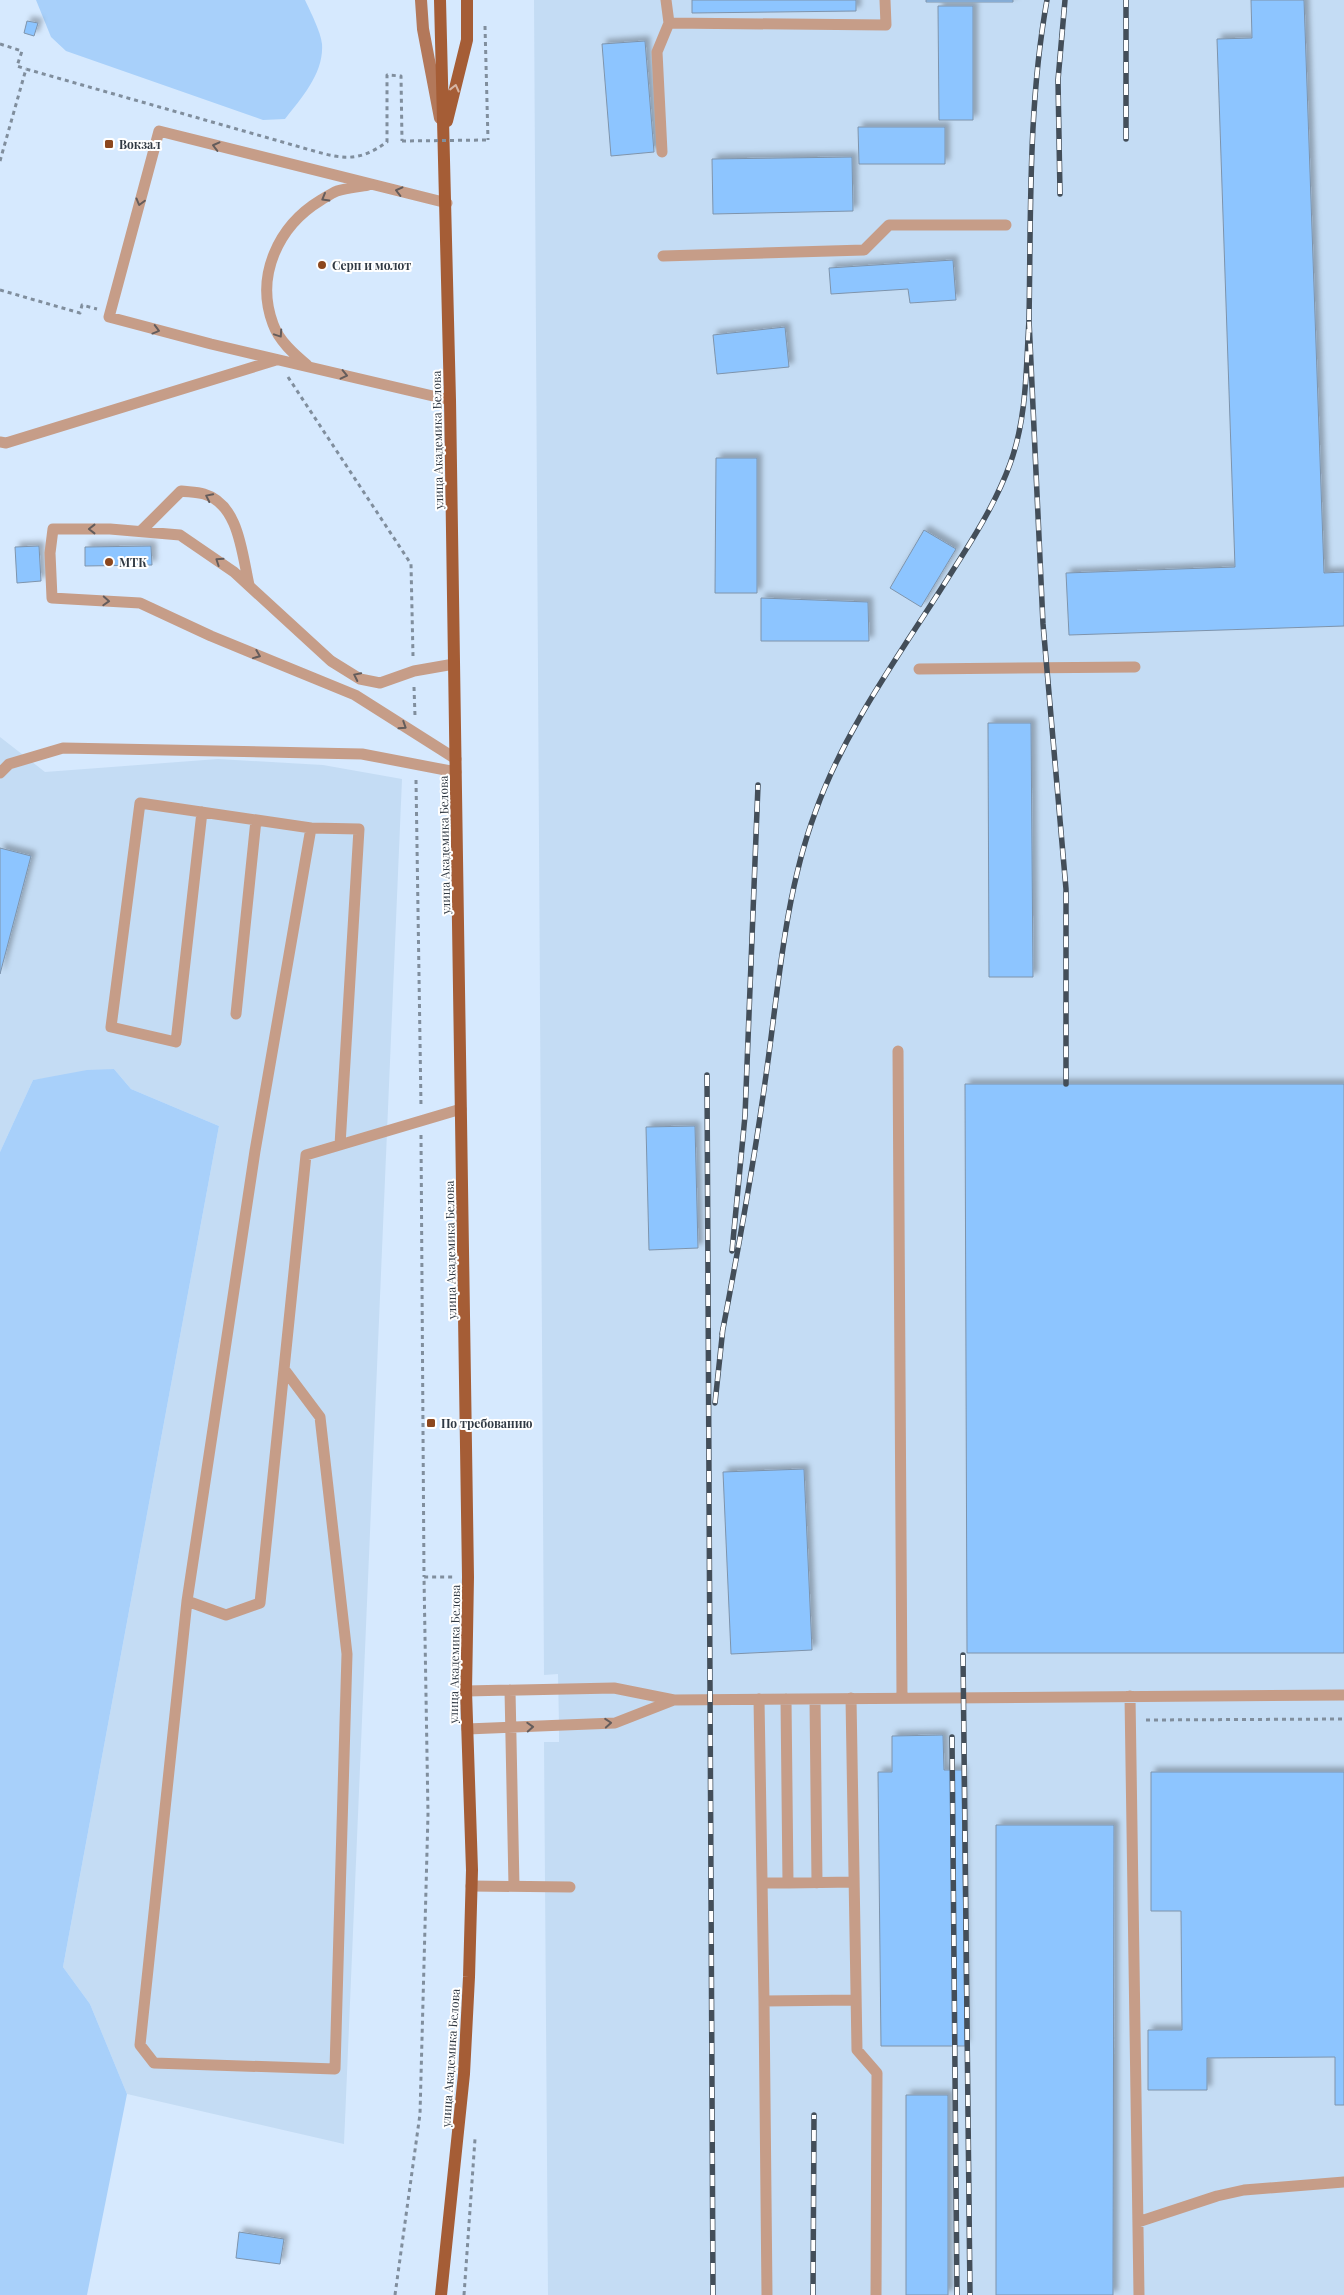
<svg xmlns="http://www.w3.org/2000/svg" width="1344" height="2295" font-family="'Playfair Display',serif">
	<style>
		.built { fill: #c4dcf4 }
		.green { fill: #a8d0fa }
		.building { fill: #8dc5ff; stroke: #7e94ac; filter: url(#shadow) }
		.lines { fill: none; stroke-linecap: round; stroke-linejoin: round }
		.path { stroke: #808e9d; stroke-width: 3; stroke-dasharray: 4 4; stroke-linecap: butt }
		.service { stroke: #c69d88; stroke-width: 11 }
		.secondary { stroke: #b3785a; stroke-width: 12 }
		.primary { stroke: #a55d36; stroke-width: 12 }
		.rail-casing { stroke: #434e59; stroke-width: 5.5 }
		.rail { stroke: #fff; stroke-width: 4; stroke-dasharray: 11; stroke-linecap: butt }
		.path-bridge { stroke: #808e9d; stroke-width: 3; stroke-dasharray: 4 4; stroke-linecap: butt }
		.oneway { stroke: #d6b6a5 }
		.oneway2 { stroke: #645c5b }
		.poi-dot { fill: #8c471e; stroke: #fff; stroke-width: 2 }
		.labels { text-anchor: middle; dominant-baseline: central; stroke-width: 4; stroke-linejoin: round; paint-order: stroke }
		.poi-label { font-size: 12px; font-weight: bold; fill: #303943; stroke: #fff; text-anchor: start }
		.street-label { font-size: 12px; fill: #303943; stroke: #fff }
	</style>
	<defs>
		<filter id="shadow"><feDropShadow dx="4.5" dy="-4.5" stdDeviation="2.5" flood-color="#0004"/></filter>
	</defs>
	<rect width="100%" height="100%" fill="#d6e9fe"/>
	<path class="built" d="M 534,0 L 1344,0 L 1344,2295 L 548,2295 L 544,1742 L 559,1742 L 559,1725 L 558,1674 L 544,1675 Z
		M 0,737 L 45,772 L 218,759 L 323,765 L 402,779 L 344,2144 L 127,2094 L 90,2004 L 63,1967 L 219,1126 L 131,1089 L 114,1069 L 33,1080 L 0,1152 Z"/>
	<path class="green" d="M 36,0 L 305,0 C 310,11 321,32 322,44 C 324,73 302,97 285,119 L 263,120 L 66,51 L 51,37 Z
		M 114,1069 L 131,1089 L 219,1126 L 63,1967 L 90,2004 L 127,2094 L 87,2295 L 0,2295 L 0,1152 L 33,1080 L 87,1070 Z"/>
	<path class="building" d="M 692,0 L 856,0 L 856,11 L 692,13 Z
		M 926,0 L 1013,0 L 1013,2 L 926,2 Z
		M 1251,0 L 1304,0 L 1324,573 L 1344,572 L 1344,626 L 1069,635 L 1066,573 L 1235,567 L 1217,39 L 1252,38 Z
		M 938,6 L 973,6 L 973,120 L 939,120 Z
		M 27,21 L 38,23 L 34,36 L 24,33 Z
		M 645,41 L 654,152 L 611,156 L 602,44 Z
		M 858,127 L 945,127 L 945,164 L 859,164 Z
		M 852,157 L 853,211 L 713,214 L 712,159 Z
		M 953,260 L 956,300 L 910,303 L 908,289 L 831,294 L 829,268 Z
		M 785,327 L 789,367 L 717,374 L 713,335 Z
		M 716,458 L 757,458 L 757,593 L 715,593 Z
		M 924,530 L 956,549 L 921,607 L 890,588 Z
		M 39,546 L 41,581 L 17,583 L 15,547 Z
		M 151,546 L 152,565 L 85,566 L 85,547 Z
		M 761,598 L 868,602 L 869,641 L 761,641 Z
		M 988,723 L 1031,723 L 1033,977 L 989,977 Z
		M 0,848 L 31,856 L 0,974 Z
		M 965,1084 L 1344,1084 L 1344,1653 L 967,1653 Z
		M 695,1126 L 698,1248 L 649,1250 L 646,1127 Z
		M 804,1469 L 812,1650 L 731,1654 L 723,1472 Z
		M 943,1735 L 944,1770 L 962,1770 L 965,2046 L 881,2046 L 878,1772 L 892,1772 L 892,1736 Z
		M 1151,1772 L 1344,1772 L 1344,2105 L 1335,2105 L 1335,2057 L 1207,2058 L 1207,2090 L 1148,2090 L 1148,2030 L 1182,2030 L 1181,1911 L 1151,1911 Z
		M 996,1825 L 1114,1825 L 1113,2295 L 996,2295 Z
		M 906,2095 L 948,2095 L 948,2295 L 906,2295 Z
		M 239,2232 L 284,2239 L 280,2264 L 236,2258 Z"/>
	<g class="lines">
		<path class="path" d="M 485,26 L 488,140
			M 0,44 L 22,51 L 17,66 L 26,69
			M 0,161 L 26,69 L 314,151 C 345,160 360,161 387,142 L 387,75 L 401,76 L 402,141
			M 0,290 L 80,313 L 82,305 L 97,309
			M 288,377 L 411,564 L 413,656
			M 414,687 L 415,716
			M 416,780 L 421,1106
			M 421,1135 L 424,1577
			M 1146,1720 L 1344,1719
			M 395,2295 L 420,2114 L 428,1814 L 424,1577 L 453,1577
			M 464,2295 L 475,2139"/>
		<path class="service" d="M 666,0 L 669,23 L 886,25 L 885,0
			M 662,152 L 657,52 L 669,23
			M 447,203 L 159,131 L 109,317 L 211,344 L 450,400
			M 663,256 L 864,250 L 889,225 L 1006,225
			M 307,365 C 294,354 279,341 273,324 C 255,276 278,226 321,200 C 326,197 332,193 337,191 C 347,188 358,187 368,185
			M 0,442 L 6,443 L 276,360
			M 141,531 L 181,491 C 188,492 197,492 204,494 C 239,504 242,554 249,585
			M 454,664 L 414,671 L 380,683 L 360,679 L 331,661 L 234,572 L 180,535 L 110,529 L 53,529 L 50,553 L 52,598 L 140,603 L 211,636 L 355,695 L 456,759
			M 919,669 L 1135,667
			M 0,773 L 9,764 L 63,748 L 362,754 L 456,772
			M 202,812 L 176,1042 L 111,1027 L 140,803 L 311,828
			M 236,1014 L 256,820
			M 898,1051 L 902,1698
			M 340,1145 L 359,829 L 311,828 L 255,1151 L 187,1601 L 226,1615 L 260,1603 L 306,1155 L 461,1109
			M 187,1601 L 140,2045 L 154,2063 L 335,2069 L 347,1654 L 320,1417 L 284,1369
			M 510,1690 L 514,1886
			M 466,1691 L 614,1688 L 674,1700 L 1344,1695
			M 1130,1696 L 1139,2295
			M 851,1698 L 857,2050 L 877,2073 L 876,2295
			M 759,1699 L 764,2001 L 856,2000
			M 815,1699 L 817,1883
			M 467,1729 L 615,1723 L 674,1700
			M 762,1883 L 788,1883 L 786,1699
			M 788,1883 L 854,1882
			M 471,1886 L 570,1887
			M 764,2001 L 767,2295
			M 1138,2222 L 1217,2196 L 1244,2190 L 1344,2182"/>
		<path class="secondary" d="M 421,0 L 423,29 L 440,118"/>
		<path class="primary" d="M 440,0 L 450,400 L 468,1577 L 466,1691 L 472,1870 L 469,1977 L 464,2074 L 441,2295
			M 447,121 L 467,40 L 467,0"/>
		<defs>
			<path id="rail" d="M 1126,139 L 1126,0
				M 1060,194 L 1058,80 L 1065,0
				M 1029,320 C 1031,213 1028,105 1047,0
				M 707,1075 L 713,2295
				M 732,1251 L 745,1116 L 758,785
				M 722,1334 C 739,1246 755,1157 767,1068 C 779,983 785,894 815,813 C 845,728 901,653 948,578 C 971,542 995,505 1010,464 C 1027,418 1026,368 1029,320 L 1043,624 L 1066,889 L 1066,1084
				M 715,1403 L 723,1328
				M 963,1655 L 970,2295
				M 952,1737 L 957,2295
				M 813,2295 L 814,2115"/>
		</defs>
		<use href="#rail" class="rail-casing"/>
		<use href="#rail" class="rail"/>
		<path class="path-bridge" d="M 402,141 L 488,140"/>
	</g>
	<defs><path id="oneway-chevron" d="M-2-3.5L2.5 0L-2 3.5" fill="none" stroke-width="1.6" stroke-linecap="round" stroke-linejoin="round" transform="scale(1.25)"/></defs>
	<use class="oneway" href="#oneway-chevron" transform="translate(455 88) rotate(-76)"/>
	<g class="oneway2">
		<use href="#oneway-chevron" transform="translate(216 146) rotate(-166)"/>
		<use href="#oneway-chevron" transform="translate(399 191) rotate(-166)"/>
		<use href="#oneway-chevron" transform="translate(325 198) rotate(150)"/>
		<use href="#oneway-chevron" transform="translate(140 202) rotate(105)"/>
		<use href="#oneway-chevron" transform="translate(156 330) rotate(15)"/>
		<use href="#oneway-chevron" transform="translate(279 334) rotate(56)"/>
		<use href="#oneway-chevron" transform="translate(344 375) rotate(13)"/>
		<use href="#oneway-chevron" transform="translate(209 497) rotate(-154)"/>
		<use href="#oneway-chevron" transform="translate(92 529) rotate(180)"/>
		<use href="#oneway-chevron" transform="translate(219 561) rotate(-146)"/>
		<use href="#oneway-chevron" transform="translate(106 601) rotate(3)"/>
		<use href="#oneway-chevron" transform="translate(257 655) rotate(22)"/>
		<use href="#oneway-chevron" transform="translate(357 676) rotate(-154)"/>
		<use href="#oneway-chevron" transform="translate(403 726) rotate(33)"/>
		<use href="#oneway-chevron" transform="translate(608 1723) rotate(-4)"/>
		<use href="#oneway-chevron" transform="translate(530 1727) rotate(-3)"/>
	</g>
	<g class="poi-dot">
		<rect x="104" y="139" width="10" height="10" rx="2.5"/>
		<circle cx="322" cy="265" r="5"/>
		<circle cx="109" cy="562" r="5"/>
		<rect x="426" y="1418" width="10" height="10" rx="2.5"/>
	</g>
	<g class="labels">
		<g class="poi-label">
			<text x="119" y="144">Вокзал</text>
			<text x="332" y="265">Серп и молот</text>
			<text x="119" y="562">МТК</text>
			<text x="441" y="1423">По требованию</text>
		</g>
		<g class="street-label">
			<text transform="translate(437 440) rotate(-91)">улица Академика Белова</text>
			<text transform="translate(444 845) rotate(-91)">улица Академика Белова</text>
			<text transform="translate(450 1250) rotate(-91)">улица Академика Белова</text>
			<text transform="translate(454 1654) rotate(-89)">улица Академика Белова</text>
			<text transform="translate(450 2058) rotate(-86)">улица Академика Белова</text>
		</g>
	</g>
</svg>
